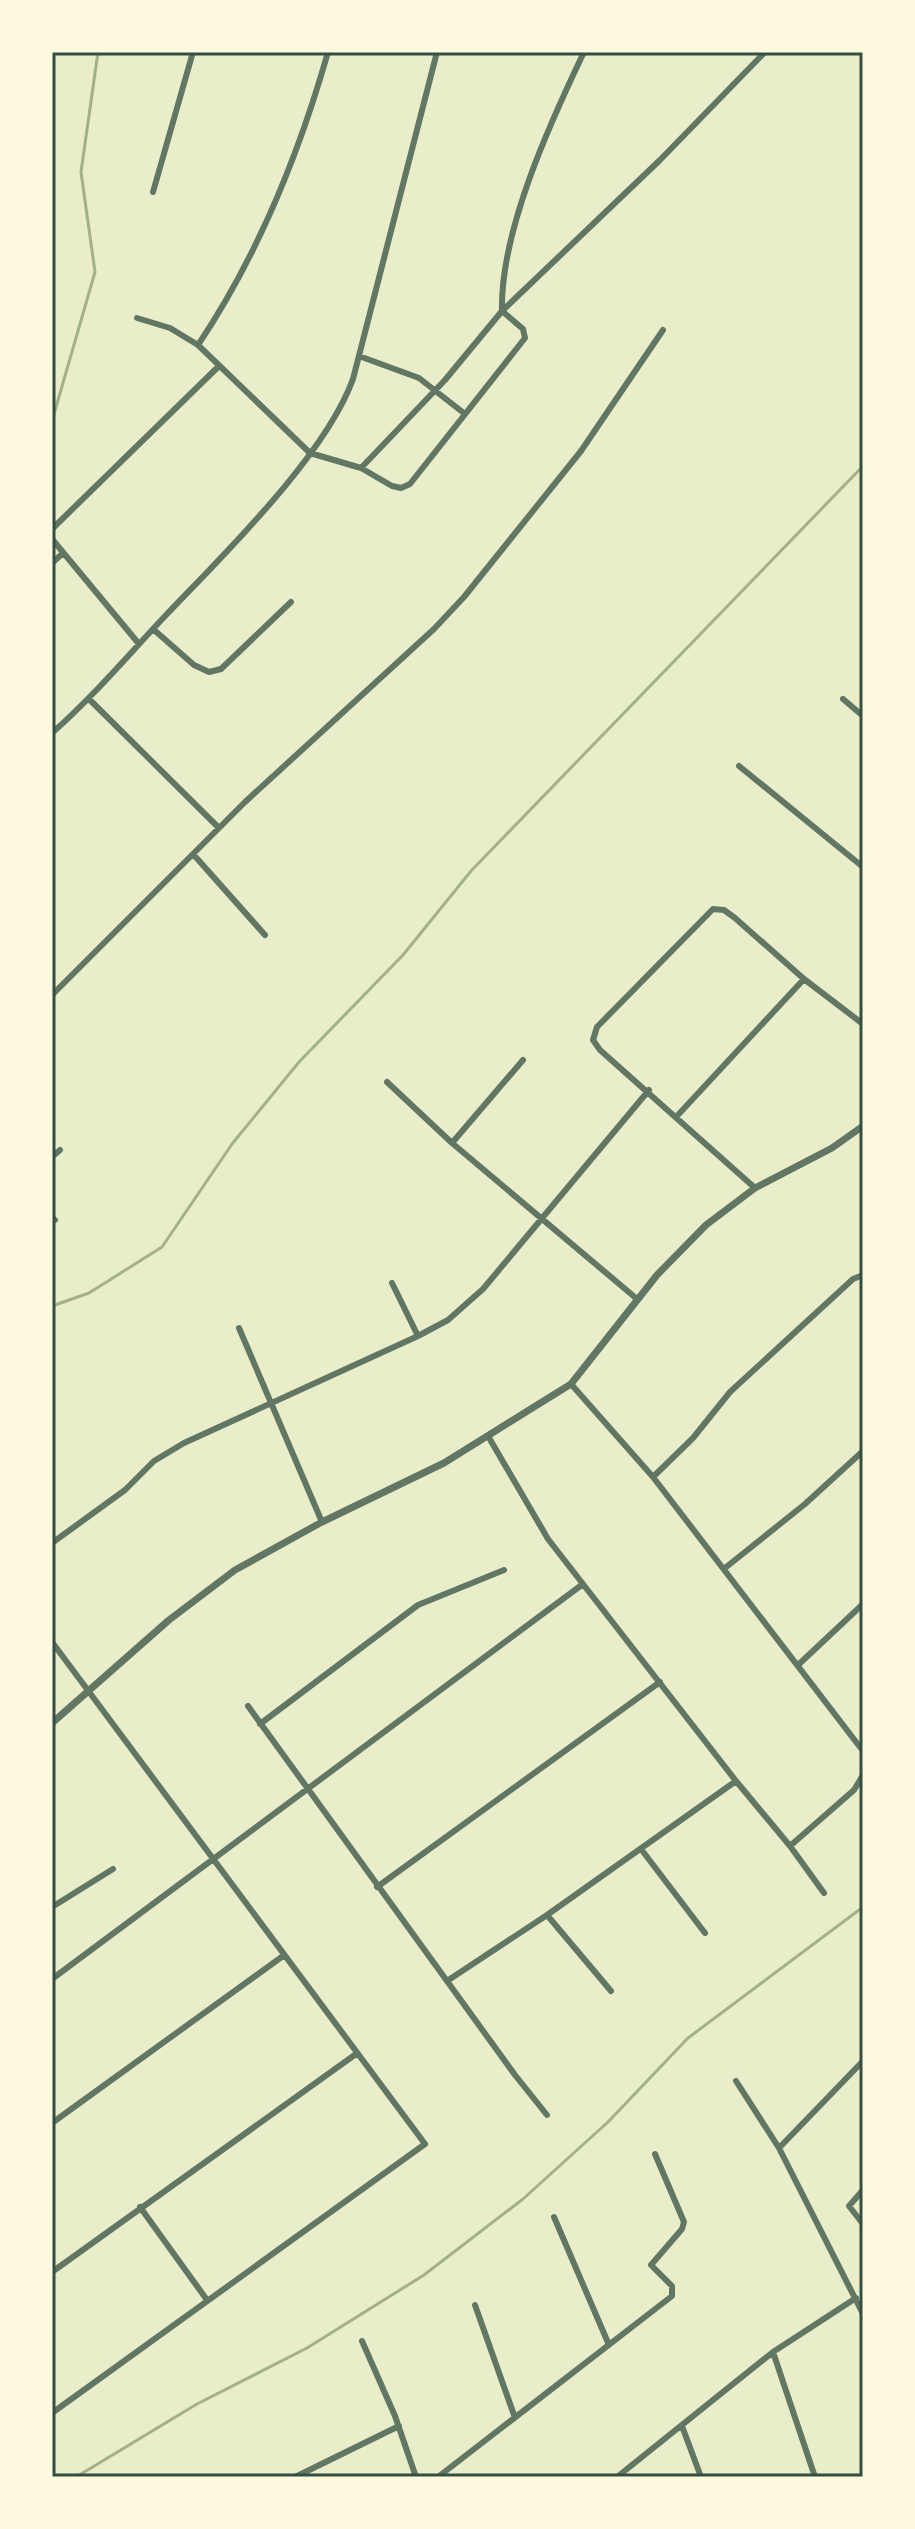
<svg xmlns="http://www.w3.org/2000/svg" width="915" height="2529" font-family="Commissioner,sans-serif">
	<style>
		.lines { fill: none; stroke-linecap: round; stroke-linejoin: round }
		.stream { stroke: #a3b18a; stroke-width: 3 }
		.minor { stroke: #617663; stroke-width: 6 }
		.tertiary { stroke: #617663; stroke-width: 7 }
		.neatline { fill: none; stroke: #344e41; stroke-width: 3 }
	</style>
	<rect width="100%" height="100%" fill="#e9edc9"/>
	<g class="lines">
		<path class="stream" d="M 52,421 L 95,272 L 81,172 L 98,52
			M 52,1306 L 89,1293 L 162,1247 L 232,1144 L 299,1062 L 403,955 L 471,871 L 863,466
			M 76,2477 L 197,2404 L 307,2348 L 424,2275 L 523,2199 L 608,2122 L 688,2038 L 863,1907"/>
		<path class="minor" d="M 153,192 L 193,52
			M 137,318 L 170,328 L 198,345 L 310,453 L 361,468 L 392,486 L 401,488 L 410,484 L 525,338 L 523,329 L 502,311 C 500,232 550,123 584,52
			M 198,345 C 257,257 299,154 328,52
			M 359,356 L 419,378 L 465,414
			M 361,468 L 445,380 L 502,311 L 660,160 L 765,52
			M 52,529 L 219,366
			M 52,539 L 139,644
			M 52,563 L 63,553
			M 153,629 L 194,665 L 209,672 L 221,669 L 291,602
			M 843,699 L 863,716
			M 90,700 L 219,828
			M 52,733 C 94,696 129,654 167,614 C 225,553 325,456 353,379 L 437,52
			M 739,766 L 863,867
			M 193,854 L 265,935
			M 52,995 L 245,802 L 434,629 L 464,597 L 581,451 L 663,330
			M 387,1082 L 452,1143 L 637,1299
			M 677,1116 L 804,979
			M 452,1143 L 523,1060
			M 52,1157 L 60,1150
			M 755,1188 L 600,1050 L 593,1040 L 597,1027 L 713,909 L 724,910 L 735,918 L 804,979 L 863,1024
			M 52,1217 L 55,1220
			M 392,1283 L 418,1336
			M 239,1328 L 322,1522
			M 571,1384 L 653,1477 L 863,1751
			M 488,1436 L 548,1539 L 736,1781 L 790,1846 L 824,1893
			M 653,1477 L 693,1438 L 730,1392 L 853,1279 L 863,1275
			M 52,1543 L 125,1490 L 154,1461 L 184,1443 L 418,1336 L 448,1320 L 483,1289 L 649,1090
			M 725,1568 L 805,1504 L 863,1451
			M 52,1642 L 425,2144 L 52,2413
			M 798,1665 L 863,1604
			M 248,1706 L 515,2075 L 547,2115
			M 260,1724 L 418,1605 L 504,1570
			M 790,1846 L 854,1790 L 863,1775
			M 641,1849 L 705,1933
			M 377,1887 L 660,1682
			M 52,1907 L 113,1869
			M 547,1915 L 611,1991
			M 52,1979 L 583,1584
			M 447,1981 L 547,1915 L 736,1781
			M 736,2081 L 779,2148 L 863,2314
			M 52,2123 L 283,1956
			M 779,2148 L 863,2061
			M 863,2190 L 849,2206 L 863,2224
			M 140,2207 L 207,2300
			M 554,2217 L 609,2345
			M 52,2272 L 356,2054
			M 475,2305 L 514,2415
			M 362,2341 L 395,2416 L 416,2477
			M 773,2352 L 815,2477
			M 682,2426 L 701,2477
			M 295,2477 L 399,2426
			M 438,2477 L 672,2296 L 672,2286 L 651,2265 L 682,2229 L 684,2222 L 655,2154
			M 617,2477 L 773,2352 L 856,2298"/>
		<path class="tertiary" d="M 52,1723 L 169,1620 L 235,1570 L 322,1522 L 444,1463 L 571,1384 L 657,1275 L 706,1225 L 755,1188 L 832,1148 L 863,1126"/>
	</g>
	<rect width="915" height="2529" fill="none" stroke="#fefae0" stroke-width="108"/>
	<rect x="54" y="54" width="807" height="2421" class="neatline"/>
</svg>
